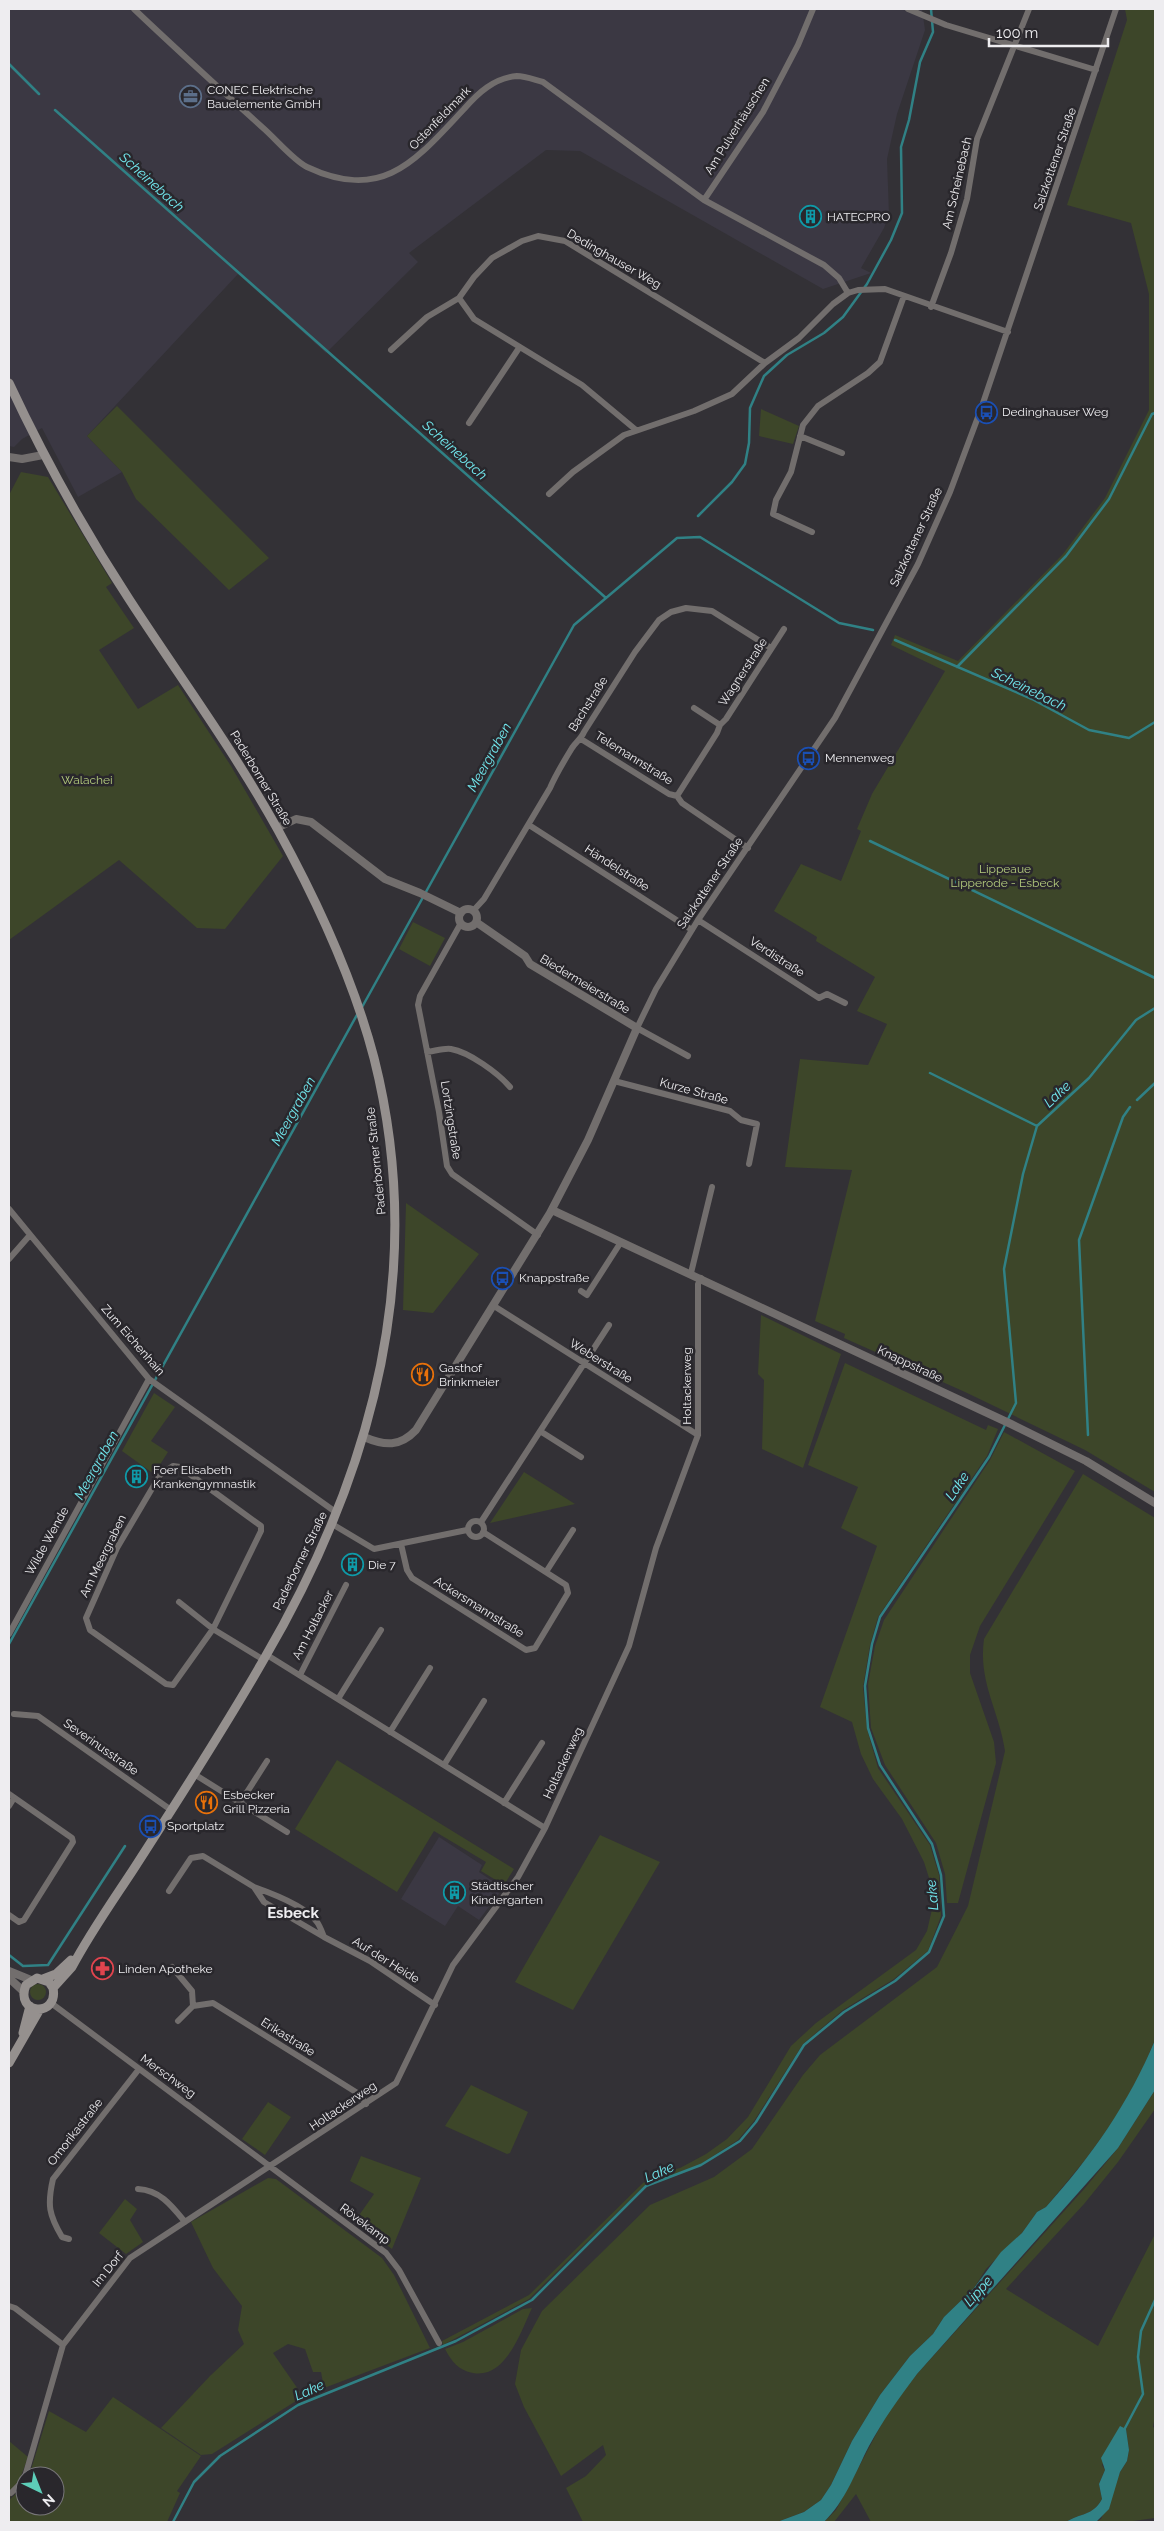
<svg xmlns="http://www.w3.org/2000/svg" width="1164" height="2531" font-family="Raleway,sans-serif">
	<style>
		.built { fill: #3b3843 }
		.green { fill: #3d4629 }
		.water { fill: #308185 }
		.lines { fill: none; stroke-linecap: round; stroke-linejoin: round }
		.stream { stroke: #308185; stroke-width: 2.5 }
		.minor { stroke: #726e6d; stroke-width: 6 }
		.tertiary { stroke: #726e6d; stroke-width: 8 }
		.secondary { stroke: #95908e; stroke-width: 9 }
		.labels { text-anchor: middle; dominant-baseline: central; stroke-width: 5; stroke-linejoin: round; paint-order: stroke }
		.poi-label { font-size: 12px; fill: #eeedf0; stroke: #29272c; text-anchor: start }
		.street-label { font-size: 12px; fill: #eeedf0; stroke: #29272c }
		.park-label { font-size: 12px; fill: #b5cd7e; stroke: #29272c }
		.water-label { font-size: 14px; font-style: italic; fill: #72e9ef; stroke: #29272c }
		.quarter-label { font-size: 15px; font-weight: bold; fill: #eeedf0; stroke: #29272c }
	</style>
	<rect width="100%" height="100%" fill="#333136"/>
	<path class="built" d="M 9,9 L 922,9 L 925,30 L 897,114 L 887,159 L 889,214 L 884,228 L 861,268 L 871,273 L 823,289 L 580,151 L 546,150 L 409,253 L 418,262 L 326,353 L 238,274 L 87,436 L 122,472 L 78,497 L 42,428 L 22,439 L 14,447 L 9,446 Z
		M 439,1837 L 482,1865 L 479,1872 L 503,1888 L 479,1920 L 458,1906 L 445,1926 L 401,1899 Z"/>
	<path class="green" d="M 1125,9 L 1155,9 L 1155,1492 L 1085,1450 L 965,1392 L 844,1338 L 845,1334 L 815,1321 L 852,1170 L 785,1167 L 800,1059 L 868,1065 L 887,1024 L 857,1011 L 875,977 L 816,941 L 817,937 L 774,911 L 801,864 L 841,881 L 861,831 L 857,829 L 872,794 L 945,671 L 891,645 L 895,635 L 958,661 L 1063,554 L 1105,498 L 1149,410 L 1149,294 L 1131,223 L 1067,205 L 1127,20 Z
		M 117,406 L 269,558 L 229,590 L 136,499 L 122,472 L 87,436 Z
		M 761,409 L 799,426 L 793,444 L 759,436 Z
		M 21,472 L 48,477 L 112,583 L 106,587 L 134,628 L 99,650 L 138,709 L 178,685 L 231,766 L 283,856 L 225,929 L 197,928 L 119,860 L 9,940 L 9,495 Z
		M 413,922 L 445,938 L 430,966 L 399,949 Z
		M 406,1203 L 479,1254 L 433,1313 L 403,1310 Z
		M 761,1315 L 841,1354 L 803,1468 L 762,1449 L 764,1380 L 758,1374 Z
		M 845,1363 L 986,1430 L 988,1425 L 998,1429 L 987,1456 L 878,1617 L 870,1645 L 863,1687 L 867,1729 L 878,1768 L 930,1845 L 939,1875 L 941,1916 L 928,1951 L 894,1979 L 843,2010 L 803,2044 L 754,2121 L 738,2140 L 701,2164 L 645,2185 L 529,2299 L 443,2345 L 442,2341 L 529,2295 L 643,2183 L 652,2176 L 680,2168 L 706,2154 L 727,2139 L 748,2117 L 791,2046 L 816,2023 L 916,1950 L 927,1931 L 933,1905 L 930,1881 L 924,1862 L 902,1819 L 873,1779 L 861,1754 L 852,1722 L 820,1707 L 877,1546 L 841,1528 L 858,1487 L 808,1465 Z
		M 154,1393 L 175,1407 L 151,1441 L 168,1452 L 154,1474 L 122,1451 Z
		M 1004,1432 L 1075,1471 L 980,1626 L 970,1655 L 970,1673 L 994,1742 L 996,1763 L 958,1903 L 947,1903 L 945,1874 L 936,1843 L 885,1765 L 871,1728 L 868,1684 L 875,1646 L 884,1620 L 990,1460 Z
		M 524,1472 L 575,1504 L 490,1523 Z
		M 1083,1474 L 1155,1518 L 1155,2040 L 1140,2075 L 1112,2123 L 1085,2160 L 1046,2207 L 1037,2212 L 1022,2233 L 986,2269 L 974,2288 L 944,2317 L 933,2334 L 910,2356 L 880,2395 L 852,2441 L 831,2485 L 821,2500 L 804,2512 L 777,2522 L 583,2522 L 566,2488 L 586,2476 L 606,2455 L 603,2445 L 561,2476 L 524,2407 L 515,2384 L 521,2350 L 542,2311 L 650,2205 L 714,2177 L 752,2149 L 803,2075 L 820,2055 L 937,1967 L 968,1906 L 1005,1751 C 999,1710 978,1682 984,1639 Z
		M 337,1760 L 514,1869 L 504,1885 L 481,1871 L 486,1862 L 434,1831 L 397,1892 L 295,1829 Z
		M 600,1835 L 660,1862 L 573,2010 L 515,1982 Z
		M30 1992a8 8 0 1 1 16 0a8 8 0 1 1-16 0Z
		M 471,2085 L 528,2112 L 510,2153 L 507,2154 L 445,2126 Z
		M 1155,2090 L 1155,2109 L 1118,2162 L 1084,2204 L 1006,2289 L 1098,2346 L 1155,2234 L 1155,2416 L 1153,2427 L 1155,2428 L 1155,2518 L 1126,2522 L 1096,2522 L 1101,2519 L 1120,2472 L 1127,2461 L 1129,2450 L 1126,2429 L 1102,2465 L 1105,2470 L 1099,2484 L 1102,2499 C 1093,2516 1080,2513 1066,2522 L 871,2522 L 856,2494 L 834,2522 L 824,2522 L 836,2510 L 888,2412 L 917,2374 L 1085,2188 L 1118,2148 Z
		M 268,2102 L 291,2117 L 265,2155 L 242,2139 Z
		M 361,2156 L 421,2178 L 392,2249 L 355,2221 L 374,2194 L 350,2181 Z
		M 268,2178 L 276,2179 L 382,2258 L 394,2275 L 430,2348 L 324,2388 L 321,2372 L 313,2372 L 305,2349 L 288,2344 L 273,2353 L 300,2392 L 296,2401 L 212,2454 L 201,2455 L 161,2428 L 210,2376 L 244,2344 L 238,2330 L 242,2306 L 213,2268 L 191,2222 Z
		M 125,2199 L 137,2209 L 130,2220 L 143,2242 L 126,2254 L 99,2233 Z
		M 532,2308 C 521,2331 506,2379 473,2373 C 458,2370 452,2362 445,2349 L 463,2342 L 523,2309 Z
		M 113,2397 L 201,2456 L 177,2491 L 180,2493 L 167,2522 L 9,2522 L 9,2500 L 25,2486 L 25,2506 L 55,2506 L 55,2476 L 29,2476 L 49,2411 L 86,2432 Z
		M 9,2441 L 28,2457 L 15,2493 L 9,2498 Z"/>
	<path class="water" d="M 1155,2040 L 1155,2090 L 1118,2148 L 917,2374 C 899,2398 883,2420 869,2446 C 855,2473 846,2500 824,2522 L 777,2522 L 804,2512 L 821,2500 L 831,2485 L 852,2441 L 880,2395 L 910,2356 L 933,2334 L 944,2317 L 974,2288 L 1001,2252 L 1022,2233 L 1037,2212 L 1046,2207 C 1091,2157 1129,2103 1155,2040 Z
		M 1120,2426 L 1126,2429 L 1129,2450 L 1127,2461 L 1120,2472 L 1109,2509 L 1096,2522 L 1066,2522 C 1080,2513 1093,2516 1102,2499 L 1099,2484 L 1105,2470 L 1101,2458 Z"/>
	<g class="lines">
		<path class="stream" d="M 9,64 L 39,94
			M 55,110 L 606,598 L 677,538 L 700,537 L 839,623 L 873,630
			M 698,516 L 732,482 L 745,464 L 749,443 L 750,408 L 764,376 L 787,355 L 824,333 L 843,317 L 867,284 L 891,240 L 902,213 L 901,147 L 909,120 L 920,62 L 933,32 L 931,9
			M 895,640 L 1032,699 L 1089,730 L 1129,738 L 1155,722
			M 957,667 L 1066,556 L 1109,499 L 1152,414 L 1155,413
			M 870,841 L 1155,978
			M 361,1009 L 574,625 L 606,598
			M 930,1073 L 1037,1126
			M 1137,1100 L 1155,1083
			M 1088,1435 L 1079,1240 L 1123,1117 L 1130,1107
			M 9,1644 L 358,1013
			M 9,1955 L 23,1966 L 48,1965 L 125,1846
			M 1124,2430 L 1143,2394 L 1138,2357 L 1141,2331 L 1155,2300
			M 173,2522 L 194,2482 L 220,2456 L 298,2405 L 456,2341 L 532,2300 L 646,2186 L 701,2165 L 740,2141 L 756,2122 L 804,2045 L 844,2012 L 895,1981 L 929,1952 L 944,1916 L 941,1875 L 932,1844 L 880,1765 L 868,1728 L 865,1686 L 872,1644 L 880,1617 L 989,1457 L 1016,1403 L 1004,1269 L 1023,1174 L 1037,1126 L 1089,1078 L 1136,1020 L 1155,1008"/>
		<path class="minor" d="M 134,9 C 176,49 219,88 262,127 C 275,138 293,160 307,167 C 383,203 416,160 464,109 C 478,93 494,78 517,76 C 525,76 535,80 543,82 L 704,200 L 824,265 L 839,278 L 848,293
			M 908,9 L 946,25 L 1096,70
			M 704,200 L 763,112 L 798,45 L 813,9
			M 459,298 L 474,319 L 582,385 L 636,430
			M 931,307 L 951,253 L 967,199 L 977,139 L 1029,9
			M 391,350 L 427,317 L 459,298 L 474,277 L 492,258 L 522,241 L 538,236 L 565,241 L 765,363
			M 469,423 L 519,348
			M 800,436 L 842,453
			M 549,494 L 573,472 L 624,435 L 694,411 L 732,394 L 765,363 L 799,338 L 833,304 L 848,293 L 858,290 L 885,289 L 1008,332
			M 812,532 L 773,514 L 776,500 L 791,472 L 803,425 L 818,406 L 868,373 L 880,362 L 904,296
			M 694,708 L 720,725
			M 581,739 L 669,794 L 677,796 L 682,803 L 748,848
			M 677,796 L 717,733 L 720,725 L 726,719 L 784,629
			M 529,825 L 692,930
			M 473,911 L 484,899 L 550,788 C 556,774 564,761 572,748 C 576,742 581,739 584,732 L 635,652 L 659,620 L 671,612 L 686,608 L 712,611 L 771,648
			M 698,920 L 819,998 L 827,994 L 845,1003
			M 461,923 L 420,996 L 418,1005 L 439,1112 L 447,1166 L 452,1174 L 538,1235
			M 427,1052 C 435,1051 444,1048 451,1049 C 469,1052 498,1073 510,1087
			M 688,1056 L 637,1028 L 656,989 L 698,920 L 835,718 L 918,564 L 950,492 L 981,409 L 1116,9
			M 614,1081 L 730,1111 L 741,1120 L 757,1124 L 749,1164
			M 9,1209 L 149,1379 L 337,1513
			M 9,1259 L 30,1235
			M 691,1273 L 712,1187
			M 581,1291 L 587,1295 L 621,1242
			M 494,1306 L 698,1435
			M 540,1431 L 581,1457
			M 173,1466 L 180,1467 L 261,1526 L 261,1531 L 213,1629 L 173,1685 L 166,1684 L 90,1630 L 86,1618 L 117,1548 L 160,1475 Z
			M468 1529a8 8 0 1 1 16 0a8 8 0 1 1-16 0Z
			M 481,1522 L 609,1325
			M 332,1524 L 374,1549 L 467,1530
			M 401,1544 L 407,1570 L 412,1578 L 526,1650 L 535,1648 L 568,1593 L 566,1585 L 483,1532
			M 546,1572 L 573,1530
			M 179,1602 L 213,1629 L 264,1660
			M 9,1634 L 149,1379
			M 267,1655 L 545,1828
			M 300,1675 L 346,1585
			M 338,1699 L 381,1630
			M 14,1714 L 38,1716 L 171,1810
			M 390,1732 L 430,1668
			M 444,1765 L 484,1701
			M 194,1774 L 287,1832
			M 9,1794 L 72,1838 L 73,1842 L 24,1920 L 19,1922 L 9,1915
			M 240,1803 L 267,1761
			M 504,1803 L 542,1743
			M 9,1806 L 14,1798
			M 254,1887 C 271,1893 307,1907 317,1922 C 320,1926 322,1932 324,1937 L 264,1902 Z
			M 169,1891 L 191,1858 L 203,1856 L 254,1887
			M 324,1937 L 370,1961 L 435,2005
			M 172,1967 L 192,1991 L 193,2006
			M 51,2003 L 386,2253 L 399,2270 L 439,2343
			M 178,2021 L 193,2006 L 213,2003 L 359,2094 L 366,2104
			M 138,2189 C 160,2190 172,2206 185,2222
			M 69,2239 L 62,2237 C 49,2215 47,2205 53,2179 L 139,2069
			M 9,2306 L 15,2308 L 63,2345
			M 11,2493 L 24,2480 L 63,2345 L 130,2258 L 396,2083 L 453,1965 L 518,1877 L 545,1828 L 629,1646 L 656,1548 L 698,1435 L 698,1284 L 701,1278"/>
		<path class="tertiary" d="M 9,457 L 22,459 L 43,455
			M 277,828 L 296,819 L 311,822 L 385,879 L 420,893 L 461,913
			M459 918a9 9 0 1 1 18 0a9 9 0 1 1-18 0Z
			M 552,1210 L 1011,1424 L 1086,1461 L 1155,1503
			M 364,1437 C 385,1446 400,1447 416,1430 L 550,1213 L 588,1140 L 637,1028 L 530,964 L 525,956 L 476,922
			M 9,1971 L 31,1980
			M 9,1978 L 23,1991"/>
		<path class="secondary" d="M 9,383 C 44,458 84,530 129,599 C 179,676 233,749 278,830 C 317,901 353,978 374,1058 C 428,1271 373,1473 264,1659 C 223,1731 178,1800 133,1870 C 112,1902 90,1933 72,1967 L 53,1988 C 59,2018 14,2015 26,1985 L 37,1978 L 49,1982 L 53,1988
			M 43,1979 L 56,1974 L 71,1960
			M 23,2033 L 30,2006
			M 9,2063 L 40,2009"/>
	</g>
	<defs>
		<symbol id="office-ring" viewBox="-11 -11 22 22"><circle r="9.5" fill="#29272c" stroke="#5c6f8a" stroke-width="1.5"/><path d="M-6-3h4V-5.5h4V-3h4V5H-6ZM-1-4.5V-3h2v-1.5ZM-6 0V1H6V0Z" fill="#5c6f8a"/></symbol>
		<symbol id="building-ring" viewBox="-11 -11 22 22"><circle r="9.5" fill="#29272c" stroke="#0f9aa8" stroke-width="1.5"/><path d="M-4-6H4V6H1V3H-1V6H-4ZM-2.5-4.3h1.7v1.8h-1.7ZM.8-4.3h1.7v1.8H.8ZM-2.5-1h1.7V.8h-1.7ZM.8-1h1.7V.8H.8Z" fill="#0f9aa8"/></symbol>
		<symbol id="bus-ring" viewBox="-11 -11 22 22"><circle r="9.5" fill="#29272c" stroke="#1a4fb4" stroke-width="1.5"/><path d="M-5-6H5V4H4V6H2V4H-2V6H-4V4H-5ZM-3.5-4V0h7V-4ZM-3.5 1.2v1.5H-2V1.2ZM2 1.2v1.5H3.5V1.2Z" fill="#1a4fb4"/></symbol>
		<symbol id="restaurant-ring" viewBox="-11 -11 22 22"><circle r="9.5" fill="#29272c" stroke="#e8710a" stroke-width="1.5"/><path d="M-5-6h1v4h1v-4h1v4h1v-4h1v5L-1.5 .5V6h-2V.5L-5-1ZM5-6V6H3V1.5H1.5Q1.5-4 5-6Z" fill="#e8710a"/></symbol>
		<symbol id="pharmacy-ring" viewBox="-11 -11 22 22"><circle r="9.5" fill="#29272c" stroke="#e0444e" stroke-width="1.5"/><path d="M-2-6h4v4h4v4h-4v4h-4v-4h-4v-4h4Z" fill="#e0444e"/></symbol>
	</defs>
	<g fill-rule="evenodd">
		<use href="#office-ring" x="178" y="84" width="25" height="25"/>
		<use href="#building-ring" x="798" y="204" width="25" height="25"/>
		<use href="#bus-ring" x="974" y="400" width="25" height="25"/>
		<use href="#bus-ring" x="796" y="746" width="25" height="25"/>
		<use href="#bus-ring" x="490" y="1266" width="25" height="25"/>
		<use href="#restaurant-ring" x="410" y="1362" width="25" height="25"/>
		<use href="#building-ring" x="124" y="1464" width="25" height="25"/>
		<use href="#building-ring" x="340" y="1552" width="25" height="25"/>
		<use href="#restaurant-ring" x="194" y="1790" width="25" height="25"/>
		<use href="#bus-ring" x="138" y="1814" width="25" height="25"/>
		<use href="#building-ring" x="442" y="1880" width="25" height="25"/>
		<use href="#pharmacy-ring" x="90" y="1956" width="25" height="25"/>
	</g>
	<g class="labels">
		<g class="poi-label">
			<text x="207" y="90">CONEC Elektrische<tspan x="207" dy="14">Bauelemente GmbH</tspan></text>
			<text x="827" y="217">HATECPRO</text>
			<text x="1002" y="412">Dedinghauser Weg</text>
			<text x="825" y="758">Mennenweg</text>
			<text x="519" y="1278">Knappstraße</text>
			<text x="439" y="1368">Gasthof<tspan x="439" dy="14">Brinkmeier</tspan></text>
			<text x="153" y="1470">Foer Elisabeth<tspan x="153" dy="14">Krankengymnastik</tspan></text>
			<text x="368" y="1565">Die 7</text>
			<text x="223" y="1795">Esbecker<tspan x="223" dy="14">Grill Pizzeria</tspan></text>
			<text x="167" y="1826">Sportplatz</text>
			<text x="471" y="1886">Städtischer<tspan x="471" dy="14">Kindergarten</tspan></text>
			<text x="118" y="1969">Linden Apotheke</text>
		</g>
		<g class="street-label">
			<text transform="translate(440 118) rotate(-46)">Ostenfeldmark</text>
			<text transform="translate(737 126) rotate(-58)">Am Pulverhäuschen</text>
			<text transform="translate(1055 159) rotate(-71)">Salzkottener Straße</text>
			<text transform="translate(957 183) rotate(-77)">Am Scheinebach</text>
			<text transform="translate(614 259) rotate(30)">Dedinghauser Weg</text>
			<text transform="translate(916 537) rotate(-65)">Salzkottener Straße</text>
			<text transform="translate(743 672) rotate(-57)">Wagnerstraße</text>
			<text transform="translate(588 704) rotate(-58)">Bachstraße</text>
			<text transform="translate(634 758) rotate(32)">Telemannstraße</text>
			<text transform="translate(261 778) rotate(59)">Paderborner Straße</text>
			<text transform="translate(617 868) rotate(33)">Händelstraße</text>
			<text transform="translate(710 883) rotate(-56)">Salzkottener Straße</text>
			<text transform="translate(777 957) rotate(33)">Verdistraße</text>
			<text transform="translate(585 984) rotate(31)">Biedermeierstraße</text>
			<text transform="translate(694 1091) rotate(15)">Kurze Straße</text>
			<text transform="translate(451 1120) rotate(81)">Lortzingstraße</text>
			<text transform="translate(376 1161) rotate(-96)">Paderborner Straße</text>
			<text transform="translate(133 1340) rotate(49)">Zum Eichenhain</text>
			<text transform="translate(601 1361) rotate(32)">Weberstraße</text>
			<text transform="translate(910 1364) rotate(25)">Knappstraße</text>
			<text transform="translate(687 1386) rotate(-90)">Holtackerweg</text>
			<text transform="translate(47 1541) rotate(-61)">Wilde Wende</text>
			<text transform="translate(103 1556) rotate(-64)">Am Meergraben</text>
			<text transform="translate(300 1561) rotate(-64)">Paderborner Straße</text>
			<text transform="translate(479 1607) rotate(32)">Ackersmannstraße</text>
			<text transform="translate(313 1625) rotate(-63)">Am Holtacker</text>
			<text transform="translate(101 1747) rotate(35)">Severinusstraße</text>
			<text transform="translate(563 1763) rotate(-65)">Holtackerweg</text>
			<text transform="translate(386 1960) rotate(32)">Auf der Heide</text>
			<text transform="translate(288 2037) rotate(32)">Erikastraße</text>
			<text transform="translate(168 2076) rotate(36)">Merschweg</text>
			<text transform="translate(343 2106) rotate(-34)">Holtackerweg</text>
			<text transform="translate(75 2132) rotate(-52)">Omorikastraße</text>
			<text transform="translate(365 2224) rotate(37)">Rövekamp</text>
			<text transform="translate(108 2269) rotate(-51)">Im Dorf</text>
		</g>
		<g class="park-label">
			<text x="87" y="780">Walachei</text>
			<text x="1005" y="869">Lippeaue<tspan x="1005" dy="14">Lipperode - Esbeck</tspan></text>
		</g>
		<g class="water-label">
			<text transform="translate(152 182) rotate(42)">Scheinebach</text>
			<text transform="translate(455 450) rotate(42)">Scheinebach</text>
			<text transform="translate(1029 689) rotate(26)">Scheinebach</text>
			<text transform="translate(489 757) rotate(-61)">Meergraben</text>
			<text transform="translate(1057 1094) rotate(-43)">Lake</text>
			<text transform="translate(293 1111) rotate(-61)">Meergraben</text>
			<text transform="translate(96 1465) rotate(-61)">Meergraben</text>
			<text transform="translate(957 1486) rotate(-56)">Lake</text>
			<text transform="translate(932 1895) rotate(-95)">Lake</text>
			<text transform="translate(659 2172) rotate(-24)">Lake</text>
			<text transform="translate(978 2291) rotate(-48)">Lippe</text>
			<text transform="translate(309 2390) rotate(-24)">Lake</text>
		</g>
		<g class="quarter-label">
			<text x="293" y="1913">Esbeck</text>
		</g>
	</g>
	<rect width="1164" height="2531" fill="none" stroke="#eeedf0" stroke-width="20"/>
	<g transform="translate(40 2491) rotate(137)"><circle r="24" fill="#29272c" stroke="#78767a"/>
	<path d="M0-4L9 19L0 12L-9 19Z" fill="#5dceb9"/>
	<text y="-8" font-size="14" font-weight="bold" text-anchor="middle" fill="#eeedf0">N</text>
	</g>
	<path d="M989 38v8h119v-8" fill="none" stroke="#eeedf0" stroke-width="2.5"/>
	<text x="996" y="38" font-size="15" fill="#eeedf0" stroke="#29272c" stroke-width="4" paint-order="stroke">100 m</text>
</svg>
